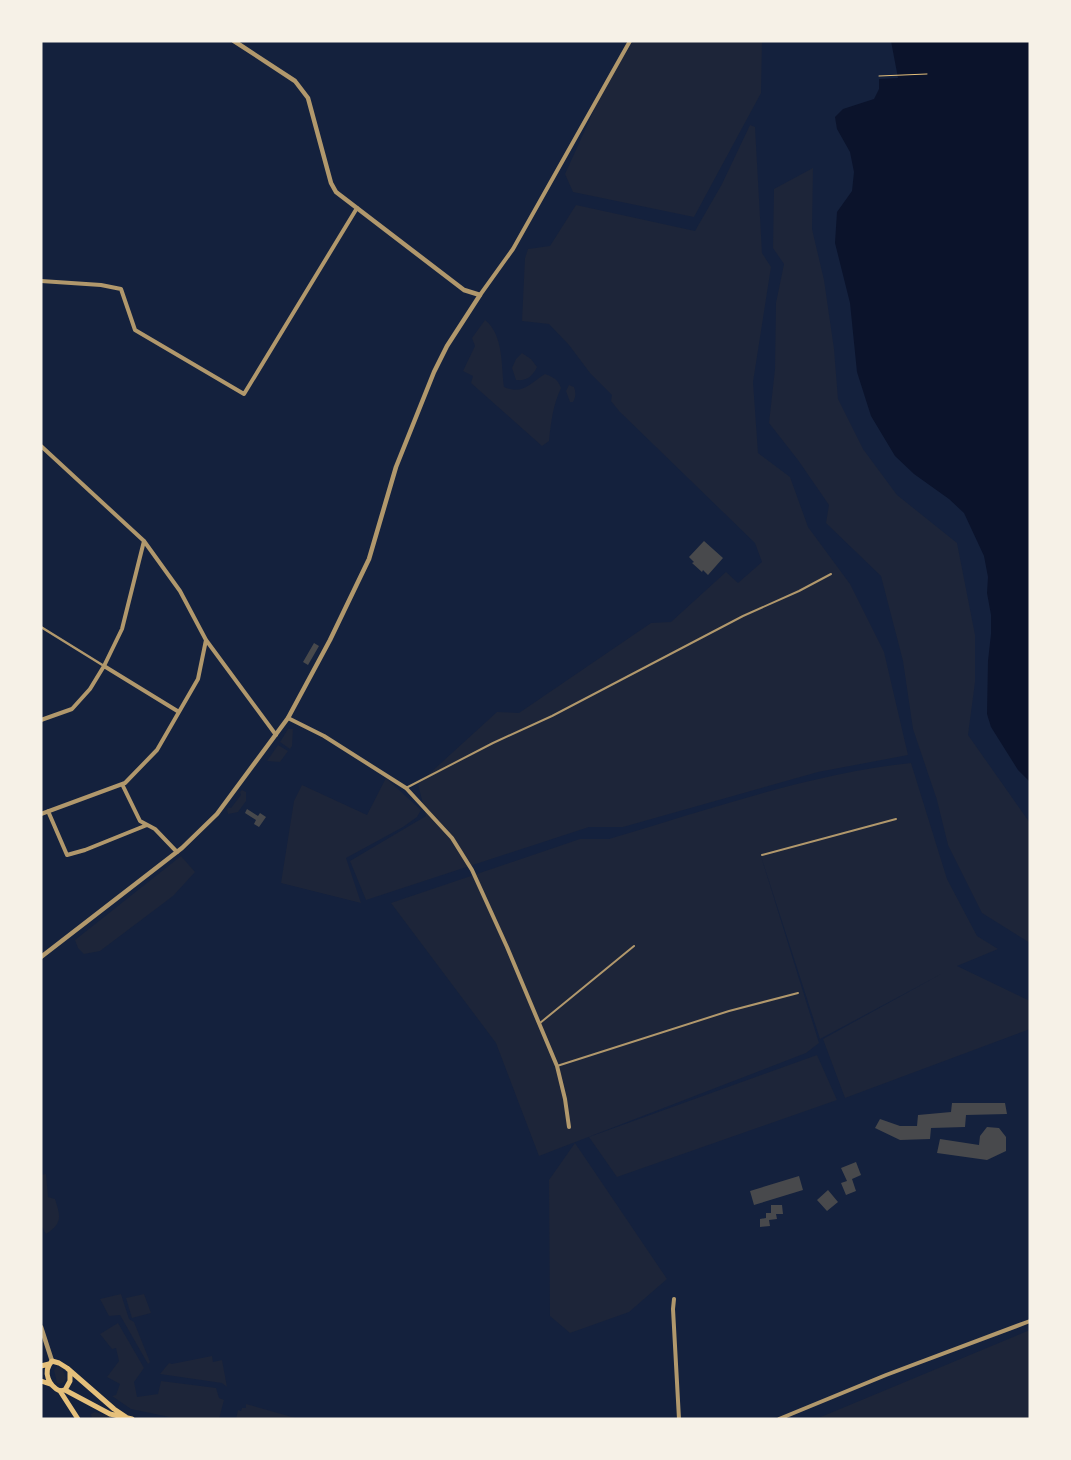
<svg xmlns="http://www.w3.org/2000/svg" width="1071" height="1460" font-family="'Open Sans',sans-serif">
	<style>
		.green { fill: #1d2539 }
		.water { fill: #0b132b }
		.building { fill: #48494c }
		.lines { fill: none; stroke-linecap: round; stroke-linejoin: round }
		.path { stroke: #e5c07b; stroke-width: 1 }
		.service { stroke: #b1986c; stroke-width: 2 }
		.pedestrian { stroke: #b1986c; stroke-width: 2.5 }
		.minor { stroke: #b1986c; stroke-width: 4 }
		.tertiary { stroke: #b1986c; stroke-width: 4.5 }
		.secondary { stroke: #e5c07b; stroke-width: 5 }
	</style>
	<rect width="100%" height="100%" fill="#14213d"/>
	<path class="green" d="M 633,41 L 762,41 L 761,93 L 694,217 L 573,192 L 565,174 L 605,86 Z
		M 750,125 L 755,127 L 762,253 L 771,267 L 753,382 L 758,453 L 790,477 L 808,527 L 850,584 L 884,652 L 908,755 L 818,772 L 623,827 L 589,827 L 366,900 L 350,861 L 426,816 L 418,784 L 497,712 L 519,713 L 651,623 L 671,622 L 726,572 L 738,583 L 762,562 L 755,543 L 619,411 L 611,401 L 612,395 L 590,373 L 569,345 L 549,324 L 522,321 L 525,258 L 528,249 L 550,246 L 576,205 L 695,231 L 722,184 Z
		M 813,168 L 812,229 L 824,280 L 834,349 L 838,399 L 863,449 L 897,495 L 957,543 L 975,635 L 975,682 L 968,735 L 1030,823 L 1030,943 L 982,913 L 948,845 L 937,800 L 913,729 L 903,661 L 881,576 L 826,523 L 829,505 L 798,460 L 769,423 L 775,369 L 776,303 L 784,264 L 773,248 L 774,189 Z
		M 485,320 C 504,335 501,366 504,387 C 523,395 529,384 545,374 C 553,377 558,379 561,388 C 553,405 551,422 549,441 L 542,446 L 471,383 L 473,376 L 463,371 L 475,346 L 472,338 Z
		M 522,353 L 531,359 L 537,367 C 532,377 527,381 516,380 L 512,368 L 516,359 Z
		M 569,385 L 574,387 C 576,392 576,397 573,402 L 570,402 L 566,391 Z
		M 288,729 L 293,729 L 292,746 L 290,749 L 280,742 Z
		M 278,745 L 288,751 L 280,762 L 267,761 Z
		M 911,763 L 947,879 L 977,936 L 998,949 L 957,966 L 1030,1001 L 1030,1029 L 845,1098 L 823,1039 L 943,973 L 820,1039 L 759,850 L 819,1043 L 806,1053 L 539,1156 L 496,1043 L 391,903 L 580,839 L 609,839 C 708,810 808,774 911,763 Z
		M 386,778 L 421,810 L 417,817 L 403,827 L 346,858 L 361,903 L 281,883 L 294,801 L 302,785 L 367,815 Z
		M 242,790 L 246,792 L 246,801 L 238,812 L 228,814 L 227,810 L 228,808 L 231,808 L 241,795 L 240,792 Z
		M 181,856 L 195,872 L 173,896 L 100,951 L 84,954 L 78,948 L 75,940 Z
		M 817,1055 L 837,1100 L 617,1177 L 589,1137 Z
		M 575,1143 L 667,1279 L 629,1312 L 570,1333 L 550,1316 L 549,1180 Z
		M 46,1174 L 48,1197 L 55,1199 C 61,1217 62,1224 46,1234 L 41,1225 L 41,1175 Z
		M 121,1294 L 129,1319 L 134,1322 L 150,1362 L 148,1364 L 120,1315 L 109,1316 L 100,1299 Z
		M 144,1294 L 151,1313 L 132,1318 L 126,1298 Z
		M 118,1323 L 144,1368 L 134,1382 L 137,1397 L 158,1394 L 161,1381 L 216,1388 L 219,1398 L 224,1400 L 219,1419 L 179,1419 L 131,1409 L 112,1396 L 116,1395 L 120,1384 L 107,1377 L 119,1361 L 116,1348 L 112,1349 L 100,1334 Z
		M 1030,1330 L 1030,1419 L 816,1419 Z
		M 212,1356 L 213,1362 L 222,1360 L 227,1387 L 222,1383 L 160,1374 L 169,1363 L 172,1364 Z
		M 57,1366 L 62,1368 L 66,1378 L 64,1382 L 60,1384 L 57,1383 L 54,1370 Z
		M 246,1404 L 299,1419 L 236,1419 L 238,1410 L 241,1411 L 242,1408 L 246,1408 Z
		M 95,1412 L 119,1419 L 92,1419 L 91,1414 Z"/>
	<path class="water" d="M 891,41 L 1030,41 L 1030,782 L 1018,770 L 991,727 L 987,714 L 988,661 L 991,634 L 991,615 L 987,593 L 988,577 L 984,556 L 964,513 L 949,499 L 914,474 L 895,456 L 871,416 L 857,372 L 850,303 L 835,243 L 837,212 L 852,191 L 854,172 L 850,152 L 837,129 L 835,117 L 843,109 L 874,99 L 879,89 L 879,79 L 898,78 Z"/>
	<path class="building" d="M 704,541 L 723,558 L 708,575 L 703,570 L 702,572 L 692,563 L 694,562 L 689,557 Z
		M 314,643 L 319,646 L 308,665 L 303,662 Z
		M 247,809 L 258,816 L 260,813 L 266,817 L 259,827 L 254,824 L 256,820 L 245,813 Z
		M 952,1103 L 1005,1103 L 1007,1114 L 966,1115 L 965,1127 L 931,1128 L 930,1139 L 900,1140 L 875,1128 L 880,1119 L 900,1126 L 917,1126 L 918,1115 L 951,1112 Z
		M 987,1127 L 999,1128 L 1006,1137 L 1006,1151 L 987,1160 L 937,1153 L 940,1139 L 979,1145 L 980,1136 Z
		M 856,1162 L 861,1175 L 852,1179 L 856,1191 L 846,1195 L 841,1183 L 847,1181 L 841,1168 Z
		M 799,1176 L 803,1190 L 754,1205 L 750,1191 Z
		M 828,1190 L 838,1202 L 827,1211 L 817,1200 Z
		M 771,1205 L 782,1205 L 783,1214 L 776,1214 L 777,1219 L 769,1220 L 770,1226 L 760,1227 L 760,1219 L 766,1218 L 766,1213 L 771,1213 Z"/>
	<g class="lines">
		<path class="path" d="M 879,76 L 927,74"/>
		<path class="service" d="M 406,788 L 493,743 L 552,716 L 743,616 L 799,591 L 831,574
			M 762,855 L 896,819
			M 540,1023 L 634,946
			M 557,1066 L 729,1011 L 798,993"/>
		<path class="pedestrian" d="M 41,627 L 104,666"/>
		<path class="minor" d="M 41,281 L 101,285 L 121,289 L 135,330 L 244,394 L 357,208
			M 480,295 L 513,249 L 630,41
			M 41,446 L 144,541 L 180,591 L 206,640 L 276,735
			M 104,666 L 179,712
			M 288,718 L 324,736 L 406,788 L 452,838 L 472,870 L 507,947 L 557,1066 L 565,1099 L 569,1127
			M 41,720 L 72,709 L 90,689 L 104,666 L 122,629 L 144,541
			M 122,784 L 140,821 L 155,829 L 177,852
			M 48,811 L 67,855 L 85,850 L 147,825
			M 41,814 L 125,783 L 157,750 L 198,679 L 206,640
			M 674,1299 L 673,1309 L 679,1419
			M 779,1419 L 886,1375 L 1030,1321"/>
		<path class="tertiary" d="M 41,957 L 182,848 L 217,814 L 288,718 L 330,640 L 369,559 L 396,467 L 434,372 L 447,346 L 480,295 L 464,290 L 336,192 L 331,183 L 308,98 L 295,81 L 234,41
			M 41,1327 L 52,1361"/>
		<path class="secondary" d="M 41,1366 L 49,1364
			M 70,1371 L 70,1381 L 65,1390 L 60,1391 C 49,1386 42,1372 52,1361 L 59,1363 L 67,1368 L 114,1409 L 126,1417
			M 41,1381 L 50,1384
			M 65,1390 L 110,1414 L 132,1419
			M 60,1391 L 78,1419"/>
	</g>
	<rect width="1071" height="1460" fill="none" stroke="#f6f1e7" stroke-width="85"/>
</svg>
